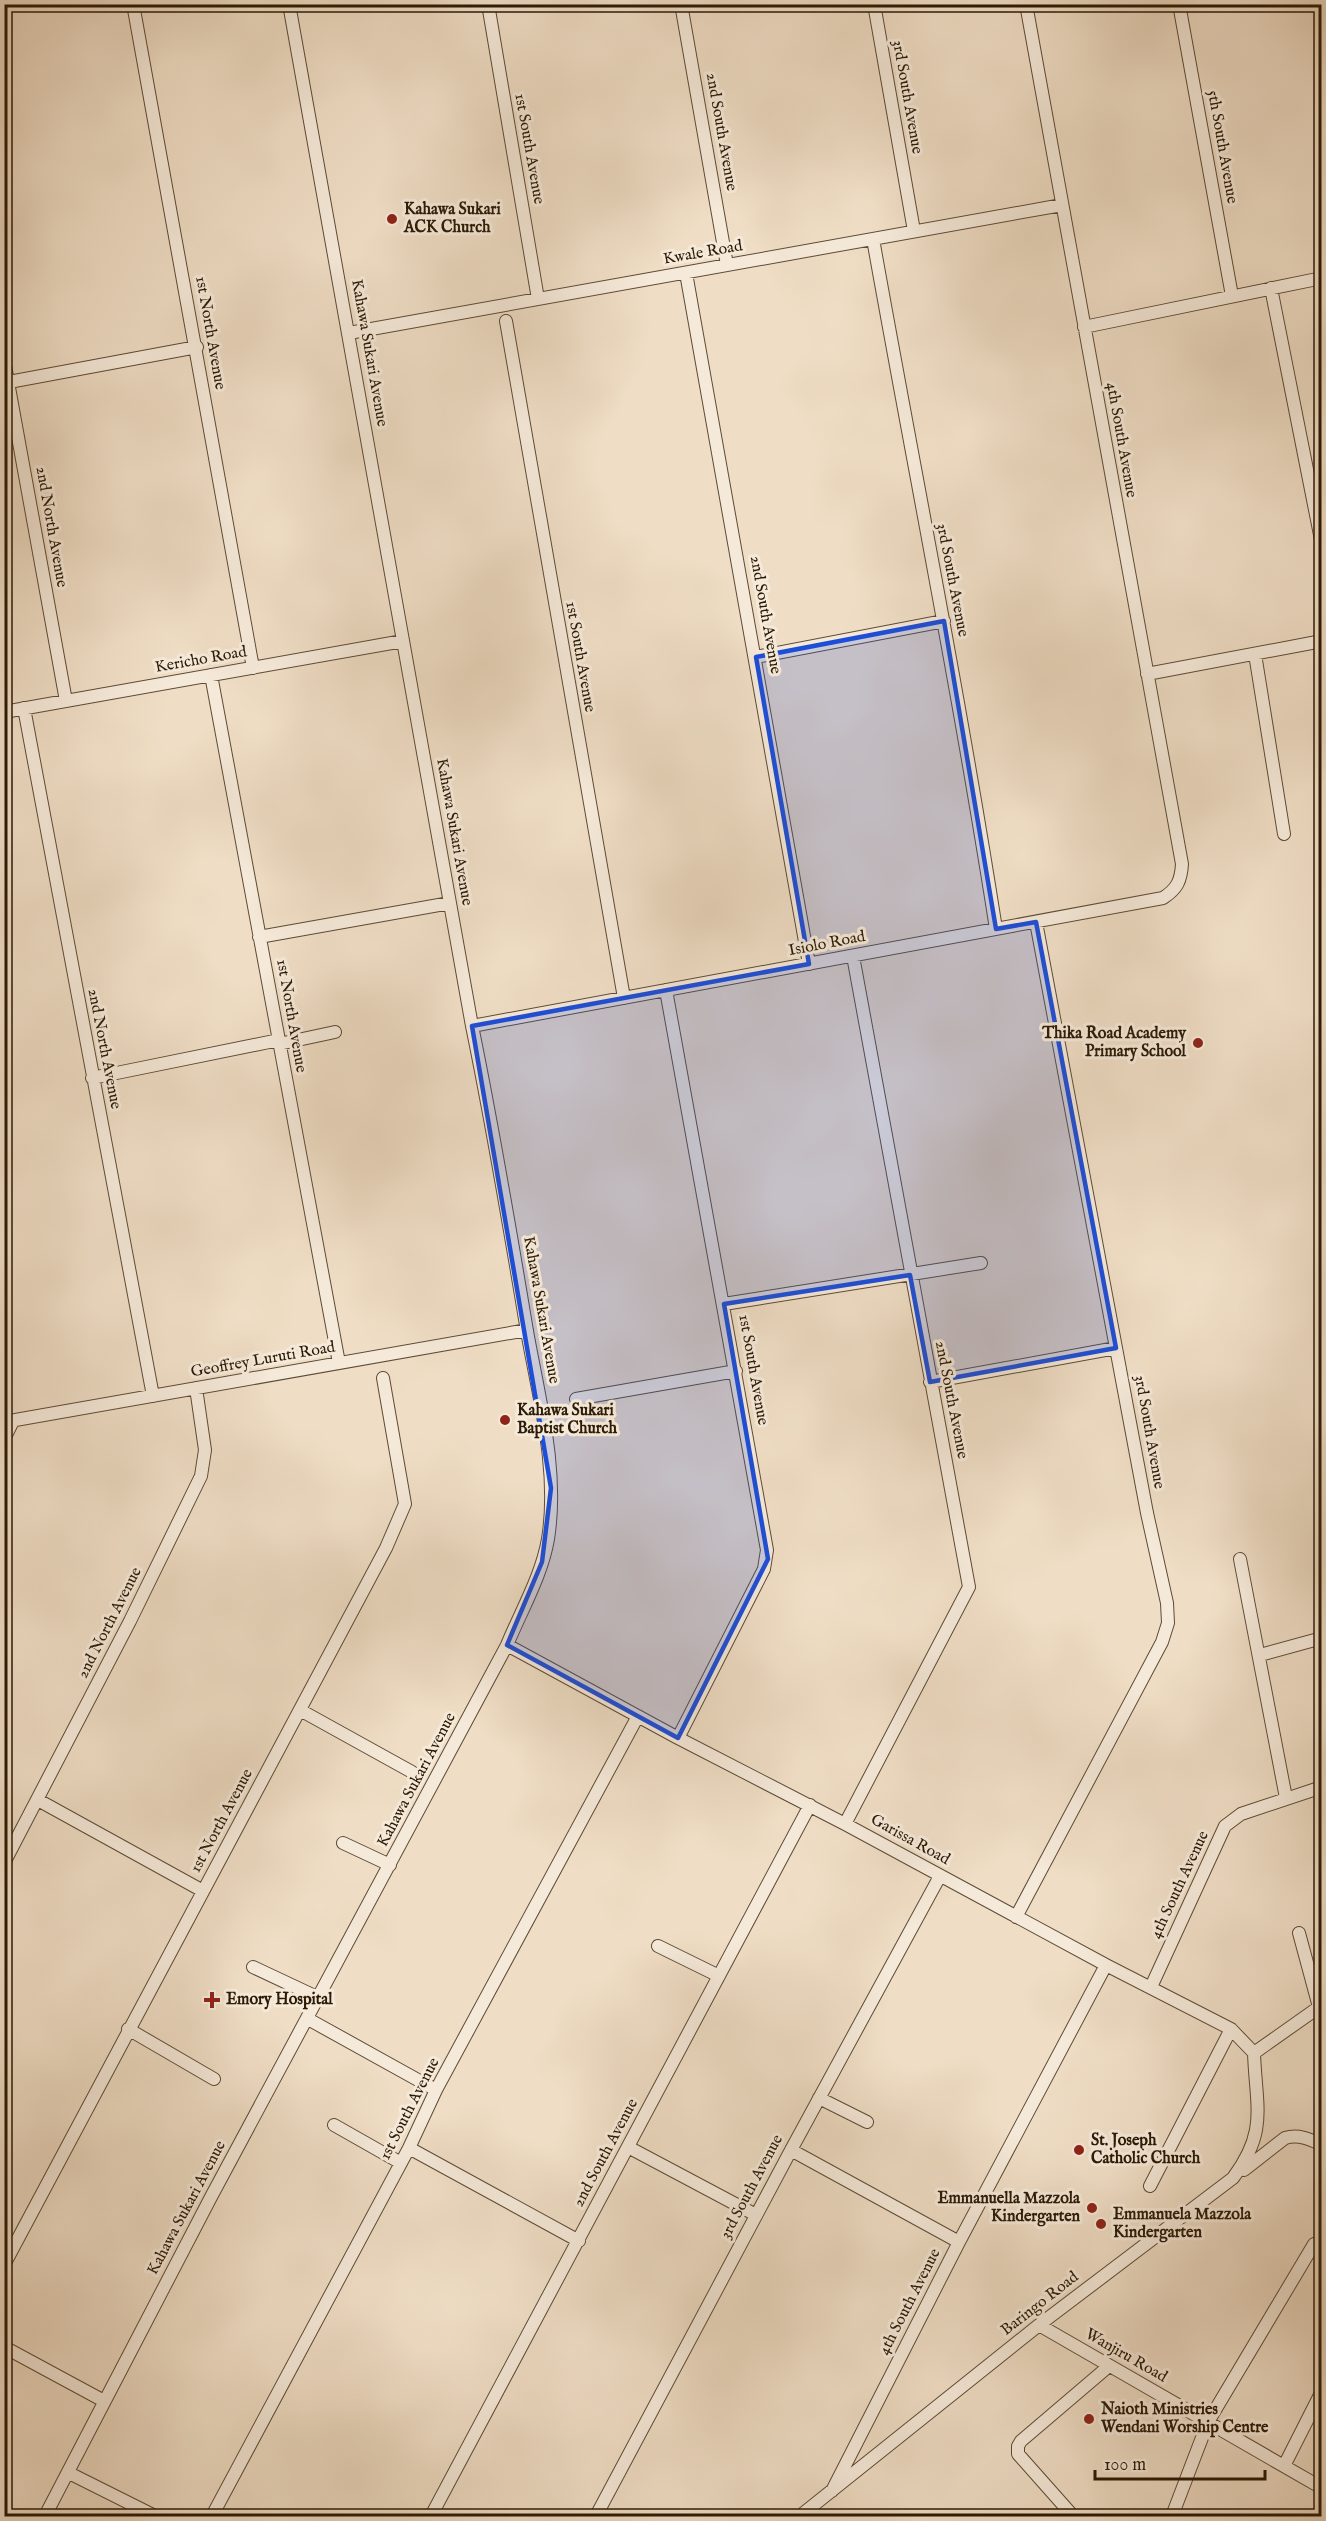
<svg xmlns="http://www.w3.org/2000/svg" width="1326" height="2521" font-family="'IM FELL English',serif">
	<style>
		.lines { fill: none; stroke-linecap: round; stroke-linejoin: round }
		.minor-casing { stroke: #5c4b35; stroke-width: 14 }
		.minor { stroke: #f5e9d9; stroke-width: 12 }
		.marked { fill: #1d4ed8; fill-opacity: 0.2; stroke: #1d4ed8; stroke-width: 4.5; stroke-linejoin: round }
		.poi-dot { fill: #8f2418; stroke: #f5e9d9; stroke-width: 2 }
		.labels { text-anchor: middle; dominant-baseline: central; stroke-width: 6; stroke-linejoin: round; paint-order: stroke }
		.street-label { font-size: 16px; fill: #2b1a05; stroke: #f5e9d9 }
		.poi-label { font-size: 16px; font-weight: bold; fill: #2b1a05; stroke: #f5e9d9; text-anchor: start }
	</style>
	<rect width="100%" height="100%" fill="#efddc5"/>
	<filter id="stains"><feTurbulence type="fractalNoise" baseFrequency=".00333" numOctaves="4"/><feColorMatrix values="0 0 0 0 .2 0 0 0 0 .09 0 0 0 0 .02 0 0 0 .5 -.17"/></filter>
	<radialGradient id="worn" r=".72"><stop offset=".6" stop-color="#630" stop-opacity="0"/><stop offset="1" stop-color="#630" stop-opacity=".3"/></radialGradient>
	<g class="lines">
		<defs>
			<path id="minor" d="M 133,4 L 253,668
				M 488,4 L 538,299
				M 681,4 L 727,265
				M 874,4 L 914,231
				M 1179,4 L 1232,296
				M 873,239 C 914,469 960,698 996,929
				M 686,273 L 809,964
				M 1271,288 L 1322,545
				M 506,321 L 624,998
				M 1084,327 L 1322,278
				M 349,333 L 1062,205
				M 4,360 L 66,701
				M 9,382 L 197,347
				M 1255,654 L 1284,834
				M 756,657 L 944,621
				M 1147,674 L 1322,641
				M 211,675 L 339,1363
				M 24,708 L 153,1396
				M 4,712 L 403,641
				M 259,937 L 450,903
				M 666,990 L 767,1550 L 764,1569 L 678,1738
				M 472,1026 L 1163,898 C 1177,889 1181,881 1182,864 L 1026,4
				M 279,1044 L 335,1032
				M 92,1078 L 279,1040
				M 724,1304 L 981,1263
				M 930,1382 L 1116,1348
				M 576,1399 L 736,1371
				M 4,1422 L 527,1330
				M 4,1439 L 13,1421
				M 1240,1559 L 1286,1798
				M 507,1645 L 678,1738 L 845,1824 L 1106,1965 L 1231,2029 L 1254,2053 C 1256,2108 1268,2131 1233,2178 L 1039,2325 L 800,2516
				M 1260,1655 L 1322,1638
				M 300,1710 L 412,1772
				M 38,1800 L 203,1891
				M 845,1824 L 969,1587 L 853,956
				M 343,1843 L 390,1865
				M 4,1863 L 130,1621 L 201,1476 L 205,1450 L 196,1388
				M 1016,1917 L 1162,1642 L 1168,1623 L 1167,1603 L 1147,1513 L 1036,922
				M 1299,1933 L 1319,2007
				M 658,1946 L 719,1976
				M 253,1967 L 319,1998
				M 1151,1987 L 1225,1826 L 1241,1814 L 1322,1787
				M 308,2019 L 436,2090
				M 128,2029 L 214,2079
				M 1254,2053 L 1322,2005
				M 819,2098 L 867,2122
				M 334,2125 L 401,2163
				M 628,2147 L 756,2215
				M 409,2148 L 579,2241
				M 791,2150 L 959,2242
				M 1244,2170 L 1285,2138 C 1298,2134 1310,2139 1322,2145
				M 1150,2186 L 1231,2029
				M 4,2265 L 386,1548 L 405,1504 L 383,1378
				M 1039,2325 L 1322,2488
				M 4,2347 L 104,2401
				M 1284,2466 L 1322,2391
				M 69,2473 L 155,2516
				M 832,2491 L 959,2242 L 1106,1965
				M 45,2516 L 211,2197 L 507,1645 C 521,1611 542,1575 548,1539 C 559,1470 539,1399 527,1331 C 510,1229 493,1128 472,1026 L 289,4
				M 212,2516 L 409,2148 L 436,2090 L 638,1716
				M 431,2516 L 810,1805
				M 596,2516 L 791,2150 L 940,1876
				M 1073,2516 L 1018,2454 L 1018,2446 L 1021,2441 L 1109,2366
				M 1172,2516 L 1208,2422 L 1314,2244"/>
		</defs>
		<use href="#minor" class="minor-casing"/>
		<use href="#minor" class="minor"/>
	</g>
	<path class="marked" d="M 944,621 L 996,929 L 1036,922 L 1116,1348 L 930,1382 L 910,1275 L 724,1304 L 768,1559 L 678,1738 L 507,1645 L 542,1562 L 551,1488 L 472,1026 L 809,964 L 756,657 Z"/>
	<g class="poi-dot">
		<circle cx="392" cy="219" r="6"/>
		<circle cx="1198" cy="1043" r="6"/>
		<circle cx="505" cy="1420" r="6"/>
		<path d="M209 1991h6v6h6v6h-6v6h-6v-6h-6v-6h6z"/>
		<circle cx="1079" cy="2150" r="6"/>
		<circle cx="1092" cy="2208" r="6"/>
		<circle cx="1101" cy="2224" r="6"/>
		<circle cx="1089" cy="2419" r="6"/>
	</g>
	<g class="labels">
		<g class="street-label">
			<text transform="translate(907 97) rotate(80)">3rd South Avenue</text>
			<text transform="translate(721 132) rotate(80)">2nd South Avenue</text>
			<text transform="translate(1222 147) rotate(80)">5th South Avenue</text>
			<text transform="translate(529 149) rotate(80)">1st South Avenue</text>
			<text transform="translate(703 253) rotate(-10)">Kwale Road</text>
			<text transform="translate(210 333) rotate(80)">1st North Avenue</text>
			<text transform="translate(369 353) rotate(80)">Kahawa Sukari Avenue</text>
			<text transform="translate(1121 440) rotate(80)">4th South Avenue</text>
			<text transform="translate(51 527) rotate(80)">2nd North Avenue</text>
			<text transform="translate(952 580) rotate(79)">3rd South Avenue</text>
			<text transform="translate(765 615) rotate(80)">2nd South Avenue</text>
			<text transform="translate(580 657) rotate(80)">1st South Avenue</text>
			<text transform="translate(201 660) rotate(-10)">Kericho Road</text>
			<text transform="translate(454 832) rotate(80)">Kahawa Sukari Avenue</text>
			<text transform="translate(827 944) rotate(-11)">Isiolo Road</text>
			<text transform="translate(291 1016) rotate(80)">1st North Avenue</text>
			<text transform="translate(104 1049) rotate(79)">2nd North Avenue</text>
			<text transform="translate(541 1310) rotate(80)">Kahawa Sukari Avenue</text>
			<text transform="translate(263 1360) rotate(-10)">Geoffrey Luruti Road</text>
			<text transform="translate(753 1370) rotate(80)">1st South Avenue</text>
			<text transform="translate(951 1400) rotate(79)">2nd South Avenue</text>
			<text transform="translate(1149 1432) rotate(80)">3rd South Avenue</text>
			<text transform="translate(110 1623) rotate(-63)">2nd North Avenue</text>
			<text transform="translate(417 1780) rotate(-62)">Kahawa Sukari Avenue</text>
			<text transform="translate(222 1821) rotate(-62)">1st North Avenue</text>
			<text transform="translate(910 1840) rotate(29)">Garissa Road</text>
			<text transform="translate(1180 1885) rotate(-65)">4th South Avenue</text>
			<text transform="translate(410 2109) rotate(-63)">1st South Avenue</text>
			<text transform="translate(606 2153) rotate(-62)">2nd South Avenue</text>
			<text transform="translate(752 2187) rotate(-62)">3rd South Avenue</text>
			<text transform="translate(187 2208) rotate(-62)">Kahawa Sukari Avenue</text>
			<text transform="translate(910 2302) rotate(-63)">4th South Avenue</text>
			<text transform="translate(1040 2304) rotate(-38)">Baringo Road</text>
			<text transform="translate(1126 2356) rotate(30)">Wanjiru Road</text>
		</g>
		<g class="poi-label">
			<text x="404" y="210">Kahawa Sukari<tspan x="404" dy="18">ACK Church</tspan></text>
			<text x="1186" y="1034" text-anchor="end">Thika Road Academy<tspan x="1186" dy="18">Primary School</tspan></text>
			<text x="517" y="1411">Kahawa Sukari<tspan x="517" dy="18">Baptist Church</tspan></text>
			<text x="226" y="2000">Emory Hospital</text>
			<text x="1091" y="2141">St. Joseph<tspan x="1091" dy="18">Catholic Church</tspan></text>
			<text x="1080" y="2199" text-anchor="end">Emmanuella Mazzola<tspan x="1080" dy="18">Kindergarten</tspan></text>
			<text x="1113" y="2215">Emmanuela Mazzola<tspan x="1113" dy="18">Kindergarten</tspan></text>
			<text x="1101" y="2410">Naioth Ministries<tspan x="1101" dy="18">Wendani Worship Centre</tspan></text>
		</g>
	</g>
	<rect width="1326" height="2521" fill="none" stroke="#efddc5" stroke-width="24"/>
	<rect x="6" y="6" width="1314" height="2509" fill="none" stroke="#2b1a05" stroke-width="3"/>
	<rect x="12" y="12" width="1302" height="2497" fill="none" stroke="#2b1a05" stroke-width="1.5"/>
	<path d="M1095 2470v9h170v-9" fill="none" stroke="#2b1a05" stroke-width="3"/>
	<text x="1104" y="2470" font-size="18" fill="#2b1a05" stroke="#f5e9d9" stroke-width="4.5" paint-order="stroke">100 m</text>
	<rect width="100%" height="100%" filter="url(#stains)"/>
	<rect width="100%" height="100%" fill="url(#worn)"/>
</svg>
